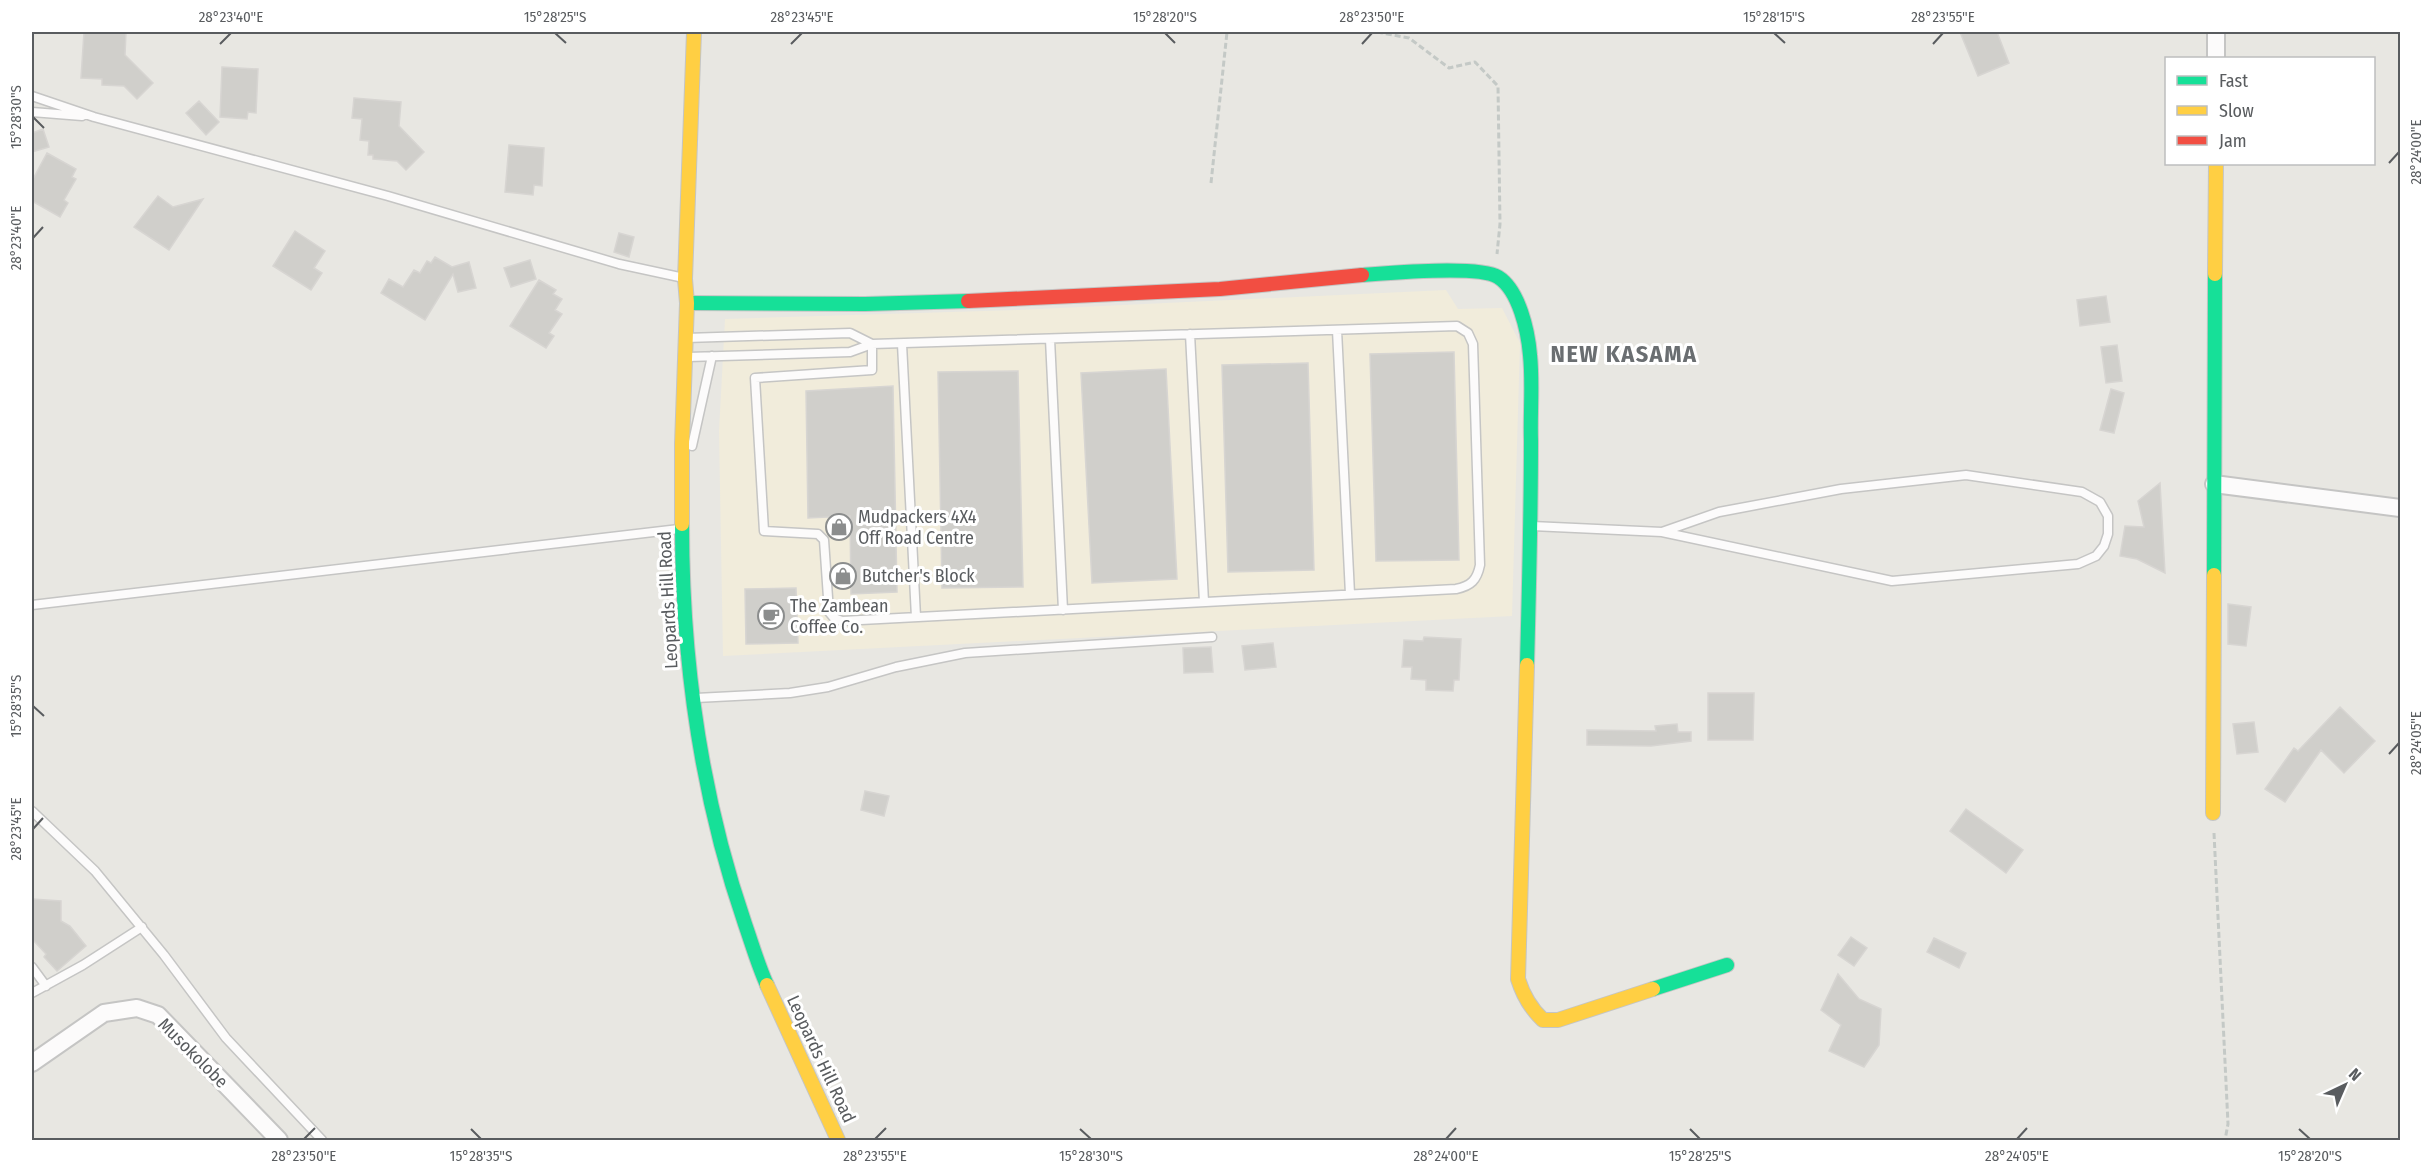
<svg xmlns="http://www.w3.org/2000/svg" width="2432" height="1172" font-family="'Fira Sans Condensed',sans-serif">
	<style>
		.commercial { fill: #f1ecdb }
		.building { fill: #d0cfcb; stroke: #d7d5d2; stroke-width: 1.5 }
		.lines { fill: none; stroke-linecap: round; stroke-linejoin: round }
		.lane-casing { stroke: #c5c5c4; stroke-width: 11 }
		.street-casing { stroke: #c5c5c4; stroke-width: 20 }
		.fast-casing { stroke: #c4c5c4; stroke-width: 16 }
		.slow-casing { stroke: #c4c5c4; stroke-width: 16 }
		.jam-casing { stroke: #c4c5c4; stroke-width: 16 }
		.path { stroke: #c4c9c6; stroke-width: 3; stroke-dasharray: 6 3; stroke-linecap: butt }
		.lane { stroke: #fcfbfb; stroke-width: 8 }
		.street { stroke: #fcfbfb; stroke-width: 16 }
		.fast { stroke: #16e098; stroke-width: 14 }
		.slow { stroke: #ffcf43; stroke-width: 14 }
		.jam { stroke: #f24e42; stroke-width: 14 }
		.ticks { fill: none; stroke: #595c5f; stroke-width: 2 }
		.labels { text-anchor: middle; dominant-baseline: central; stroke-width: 6; stroke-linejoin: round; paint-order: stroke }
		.poi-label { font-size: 18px; fill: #595c5f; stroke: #fff; text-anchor: start }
		.street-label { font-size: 18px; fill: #595c5f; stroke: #fff }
		.district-label { font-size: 24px; font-weight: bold; letter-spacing: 1.5px; fill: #6a6e71; stroke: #fff }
		.neatline { fill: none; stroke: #595c5f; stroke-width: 2 }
		.ticks-label { font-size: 15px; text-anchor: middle; fill: #595c5f }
	</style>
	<rect width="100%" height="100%" fill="#e8e7e2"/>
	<path class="commercial" d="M 1446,290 L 1458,309 L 1502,308 L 1520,343 L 1512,616 L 723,656 L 719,431 L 725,319 L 1017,310 Z"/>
	<path class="building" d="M 84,32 L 126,32 L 125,55 L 153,83 L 137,99 L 124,86 L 102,85 L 102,79 L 81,78 Z
		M 1960,32 L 1997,32 L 2009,63 L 1978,76 Z
		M 222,67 L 258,69 L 256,113 L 248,112 L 247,119 L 220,117 Z
		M 354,98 L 401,102 L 399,126 L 424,152 L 406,170 L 397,161 L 373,159 L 373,155 L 368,155 L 369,141 L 360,140 L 362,119 L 352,118 Z
		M 199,101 L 219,122 L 206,135 L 186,113 Z
		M 43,129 L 49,147 L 32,152 L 32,133 Z
		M 509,145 L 544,148 L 542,186 L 534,185 L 533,195 L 505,192 Z
		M 47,153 L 76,169 L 72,177 L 76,179 L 64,200 L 68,203 L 60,217 L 32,201 L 32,181 Z
		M 158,196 L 173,207 L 203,199 L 169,250 L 134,227 Z
		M 295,231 L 325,251 L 314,268 L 322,273 L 311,290 L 273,266 Z
		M 619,233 L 634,237 L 629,257 L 614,252 Z
		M 435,257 L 452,267 L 469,262 L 476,288 L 458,292 L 453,274 L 425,320 L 381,293 L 389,279 L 403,287 L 414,270 L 420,273 L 427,261 L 431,263 Z
		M 530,260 L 536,279 L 511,287 L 504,268 Z
		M 539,280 L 556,290 L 553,294 L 562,299 L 555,310 L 562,314 L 549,333 L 554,336 L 546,348 L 510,326 Z
		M 2106,296 L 2110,322 L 2080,326 L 2077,300 Z
		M 2117,345 L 2122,381 L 2106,383 L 2101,347 Z
		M 1454,352 L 1459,560 L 1376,561 L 1370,354 Z
		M 1308,363 L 1314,570 L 1228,572 L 1222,365 Z
		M 1166,369 L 1177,579 L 1092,583 L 1081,373 Z
		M 1018,371 L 1023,587 L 942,588 L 938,372 Z
		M 893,386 L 897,592 L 851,594 L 850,516 L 808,518 L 806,391 Z
		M 2111,389 L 2124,393 L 2114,433 L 2100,430 Z
		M 2160,483 L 2165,573 L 2137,559 L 2120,556 L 2125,526 L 2144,527 L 2138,501 Z
		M 796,588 L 798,643 L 746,644 L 745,589 Z
		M 2228,604 L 2251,607 L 2246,646 L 2228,644 Z
		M 1424,637 L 1461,639 L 1459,680 L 1454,680 L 1453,691 L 1426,690 L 1426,680 L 1411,679 L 1412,667 L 1402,667 L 1404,640 L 1423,641 Z
		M 1273,643 L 1276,667 L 1245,670 L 1242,646 Z
		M 1211,647 L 1213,672 L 1184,673 L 1183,648 Z
		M 1708,693 L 1754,693 L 1753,740 L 1708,740 Z
		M 2340,707 L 2375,741 L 2344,773 L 2321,750 L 2285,802 L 2265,789 L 2294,748 L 2298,751 Z
		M 2254,722 L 2258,752 L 2237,754 L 2233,724 Z
		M 1677,724 L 1678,732 L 1691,732 L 1691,741 L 1651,746 L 1587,745 L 1587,730 L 1656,731 L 1655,726 Z
		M 865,791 L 889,796 L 884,816 L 861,810 Z
		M 1966,809 L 2023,850 L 2006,873 L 1950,831 Z
		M 32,899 L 61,901 L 61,921 L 70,926 L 86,946 L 57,971 L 44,957 L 46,954 L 32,939 Z
		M 1851,937 L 1867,948 L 1854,966 L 1838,955 Z
		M 1934,938 L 1966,953 L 1959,968 L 1927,952 Z
		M 1838,974 L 1859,999 L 1881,1009 L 1879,1045 L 1864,1067 L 1829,1051 L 1841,1025 L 1821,1010 Z"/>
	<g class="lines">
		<defs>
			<path id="lane" d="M 32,96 L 94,117 L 388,196 L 619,264 L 684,278
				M 32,112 L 82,116
				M 1337,330 L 1350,594
				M 1190,334 L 1204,602
				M 686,338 L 850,333 L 872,344
				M 1050,339 L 1063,610
				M 902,344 L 916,617
				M 688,357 L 850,352 L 872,344 L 1457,326 L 1468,333 L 1473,344 L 1480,565 C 1477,580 1471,586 1456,589 L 842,621 L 834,618 L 829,612 L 824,540 L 818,534 L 764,531 L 755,378 L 872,370 L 872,344
				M 692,446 L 712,356
				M 1532,526 L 1662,532 L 1892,581 L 2078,564 L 2096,556 L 2104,546 L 2108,534 L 2108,516 L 2100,502 L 2082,492 L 1966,475 L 1841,489 L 1719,512 L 1662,532
				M 32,605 L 679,529
				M 696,698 L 790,693 L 828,687 L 896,667 L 965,653 L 1212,637
				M 32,811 L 95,871 L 164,955 L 226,1038 L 322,1140
				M 32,967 L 46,986
				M 32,993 L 83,965 L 142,927"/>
			<path id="street" d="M 2216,58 L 2216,32
				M 2214,484 L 2400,508
				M 32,1063 L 104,1013 L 137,1008 L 158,1015 L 279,1140"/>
			<path id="fast" d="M 1362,275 C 1387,273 1479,265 1498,277 C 1519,290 1528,331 1530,355 C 1533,383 1530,413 1531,441 C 1531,516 1529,591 1527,665
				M 687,303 L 865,304 L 968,301
				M 682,524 C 682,660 701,796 745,924 C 752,944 758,965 767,985
				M 2214,575 L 2215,274
				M 1653,989 L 1727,965"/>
			<path id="slow" d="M 2215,274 L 2216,164
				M 682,524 L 682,444 L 687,303 L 685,279 L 694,32
				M 1527,665 L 1518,979 C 1523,995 1530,1008 1543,1020 L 1558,1020 L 1653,989
				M 2213,813 L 2214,575
				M 767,985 L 838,1140"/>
			<path id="jam" d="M 968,301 L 1220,289 L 1362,275"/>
		</defs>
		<use href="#lane" class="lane-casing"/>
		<use href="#street" class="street-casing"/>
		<use href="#fast" class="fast-casing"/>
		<use href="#slow" class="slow-casing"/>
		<use href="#jam" class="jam-casing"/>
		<path class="path" d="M 1377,32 L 1409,38 L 1449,68 L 1475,62 L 1498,86 L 1500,224 L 1497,254
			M 1211,183 L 1227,32
			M 2214,833 L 2228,1124 L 2225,1140"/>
		<use href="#lane" class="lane"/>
		<use href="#street" class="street"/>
		<use href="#fast" class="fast"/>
		<use href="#slow" class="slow"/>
		<use href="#jam" class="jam"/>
	</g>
	<path class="ticks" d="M 555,33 L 566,43M 1165,33 L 1175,43M 1774,33 L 1785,43M 220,44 L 231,33M 791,44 L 802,33M 1362,44 L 1372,33M 1933,44 L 1943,33M 33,117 L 44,128M 2389,163 L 2399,152M 33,238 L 43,227M 33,706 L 44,716M 2389,754 L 2399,743M 33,829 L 43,818M 471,1129 L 481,1139M 1080,1129 L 1091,1139M 1690,1129 L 1700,1139M 2299,1129 L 2310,1139M 304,1139 L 315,1128M 875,1139 L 886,1128M 1446,1139 L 1456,1128M 2017,1139 L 2027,1128"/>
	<defs>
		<symbol id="shop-ring" viewBox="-11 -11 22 22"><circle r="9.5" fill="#fff" stroke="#8b8d8d" stroke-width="1.5"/><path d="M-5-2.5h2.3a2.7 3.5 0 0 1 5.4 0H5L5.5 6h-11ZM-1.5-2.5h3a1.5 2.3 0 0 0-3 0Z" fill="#8b8d8d"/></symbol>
		<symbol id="cafe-ring" viewBox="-11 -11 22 22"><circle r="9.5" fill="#fff" stroke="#8b8d8d" stroke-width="1.5"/><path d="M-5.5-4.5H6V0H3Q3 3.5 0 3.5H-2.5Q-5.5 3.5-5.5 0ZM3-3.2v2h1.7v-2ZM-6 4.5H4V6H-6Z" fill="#8b8d8d"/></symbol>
	</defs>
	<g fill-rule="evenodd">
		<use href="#shop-ring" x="824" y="512" width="30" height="30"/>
		<use href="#shop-ring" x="828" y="561" width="30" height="30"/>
		<use href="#cafe-ring" x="756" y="601" width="30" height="30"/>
	</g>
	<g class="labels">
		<g class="poi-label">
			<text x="858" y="517">Mudpackers 4X4<tspan x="858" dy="21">Off Road Centre</tspan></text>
			<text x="862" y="576">Butcher's Block</text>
			<text x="790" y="606">The Zambean<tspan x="790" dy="21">Coffee Co.</tspan></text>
		</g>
		<g class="street-label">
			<text transform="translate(668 600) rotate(-93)">Leopards Hill Road</text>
			<text transform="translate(193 1053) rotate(45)">Musokolobe</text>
			<text transform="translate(821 1059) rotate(65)">Leopards Hill Road</text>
		</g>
		<g class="district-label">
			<text x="1624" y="354">NEW KASAMA</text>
		</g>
	</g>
	<rect width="2432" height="1172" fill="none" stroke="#ffffff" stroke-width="66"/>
	<rect x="2165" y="57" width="210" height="108" fill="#ffffff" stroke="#bdbebf" stroke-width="1.5"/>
	<rect x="2177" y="76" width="30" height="9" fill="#16e098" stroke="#bdbebf" stroke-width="1.5"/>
	<text x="2219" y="87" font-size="18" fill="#595c5f">Fast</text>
	<rect x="2177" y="106" width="30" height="9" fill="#ffcf43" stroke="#bdbebf" stroke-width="1.5"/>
	<text x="2219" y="117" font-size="18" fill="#595c5f">Slow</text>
	<rect x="2177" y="136" width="30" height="9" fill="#f24e42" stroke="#bdbebf" stroke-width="1.5"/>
	<text x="2219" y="147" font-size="18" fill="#595c5f">Jam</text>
	<g transform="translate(2345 1085) rotate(44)" stroke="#ffffff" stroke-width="4.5" paint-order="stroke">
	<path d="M0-4.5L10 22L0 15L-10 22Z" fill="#595c5f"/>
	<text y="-9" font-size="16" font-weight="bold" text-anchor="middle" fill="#595c5f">N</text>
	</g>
	<rect x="33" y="33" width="2366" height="1106" class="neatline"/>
	<g class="ticks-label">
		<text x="231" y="22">28°23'40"E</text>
		<text x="555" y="22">15°28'25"S</text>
		<text x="802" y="22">28°23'45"E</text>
		<text x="1165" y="22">15°28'20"S</text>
		<text x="1372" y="22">28°23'50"E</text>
		<text x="1774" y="22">15°28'15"S</text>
		<text x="1943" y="22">28°23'55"E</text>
		<text transform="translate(16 117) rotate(-90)" y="5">15°28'30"S</text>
		<text transform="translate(2416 152) rotate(-90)" y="5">28°24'00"E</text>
		<text transform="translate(16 238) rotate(-90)" y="5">28°23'40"E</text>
		<text transform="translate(16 706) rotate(-90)" y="5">15°28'35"S</text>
		<text transform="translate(2416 743) rotate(-90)" y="5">28°24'05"E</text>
		<text transform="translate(16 829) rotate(-90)" y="5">28°23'45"E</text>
		<text x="304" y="1161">28°23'50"E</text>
		<text x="481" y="1161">15°28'35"S</text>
		<text x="875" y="1161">28°23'55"E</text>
		<text x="1091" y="1161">15°28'30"S</text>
		<text x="1446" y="1161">28°24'00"E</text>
		<text x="1700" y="1161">15°28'25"S</text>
		<text x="2017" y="1161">28°24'05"E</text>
		<text x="2310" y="1161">15°28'20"S</text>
	</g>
</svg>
